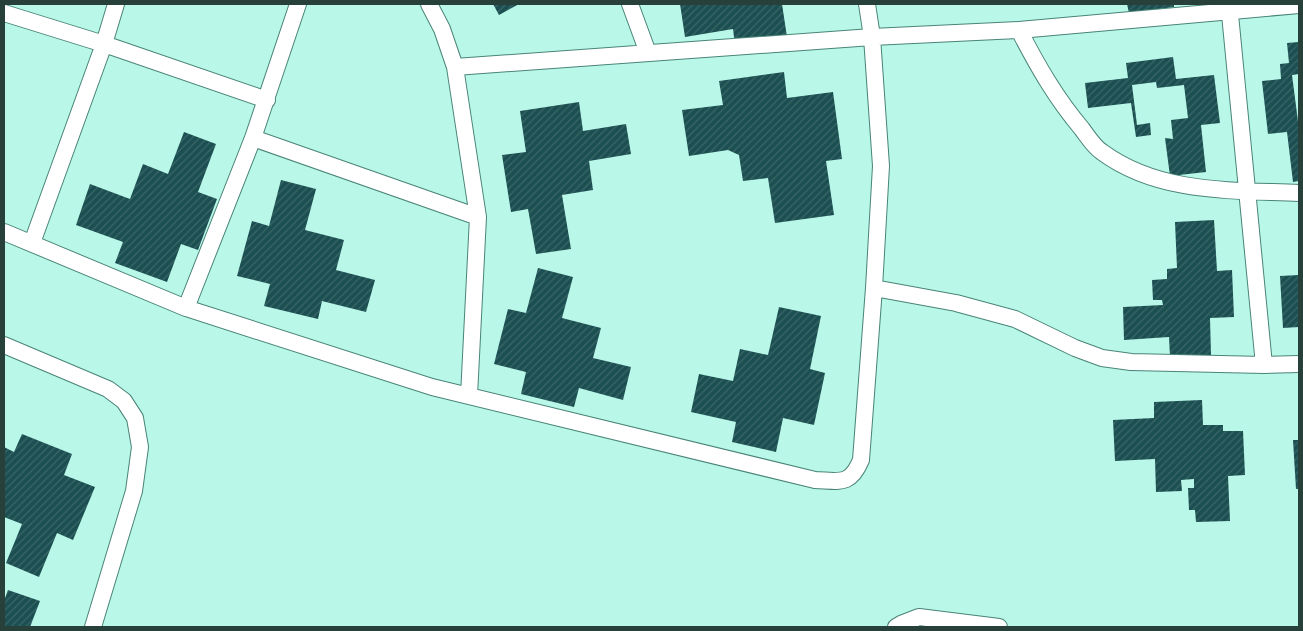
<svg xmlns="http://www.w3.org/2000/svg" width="1303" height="631" font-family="'Exo 2',sans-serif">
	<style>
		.building { fill: url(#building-hatch) }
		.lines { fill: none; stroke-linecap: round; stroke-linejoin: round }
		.minor-casing { stroke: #498477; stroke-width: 18 }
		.minor { stroke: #fff; stroke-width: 16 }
	</style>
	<defs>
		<pattern id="building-hatch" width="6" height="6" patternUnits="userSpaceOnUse" patternTransform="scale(1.25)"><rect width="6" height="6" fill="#1b4f51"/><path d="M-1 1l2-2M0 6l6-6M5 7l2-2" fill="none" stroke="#3c6768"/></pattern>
	</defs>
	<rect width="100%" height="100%" fill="#b9f7e8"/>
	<path class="building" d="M 493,4 L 519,4 L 499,15 Z
		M 680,4 L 782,4 L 787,37 L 735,45 L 733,29 L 685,37 Z
		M 1127,4 L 1174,4 L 1174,7 L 1129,13 Z
		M 1299,42 L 1299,74 L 1292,75 L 1299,129 L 1299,181 L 1293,182 L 1287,132 L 1268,134 L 1262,81 L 1281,79 L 1280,64 L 1289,63 L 1287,43 Z
		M 1173,57 L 1176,79 L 1214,75 L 1220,123 L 1201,125 L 1206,172 L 1170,176 L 1165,138 L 1173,139 L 1171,120 L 1188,118 L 1184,85 L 1157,88 L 1156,82 L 1132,85 L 1137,125 L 1150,123 L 1151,135 L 1136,137 L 1131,103 L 1088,108 L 1085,83 L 1128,78 L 1126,63 Z
		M 784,72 L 787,98 L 833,92 L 842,159 L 826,161 L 834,215 L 775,223 L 768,178 L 743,181 L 739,155 L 728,150 L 689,156 L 682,110 L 723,105 L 719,81 Z
		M 579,102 L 583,131 L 626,124 L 631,154 L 589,161 L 593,190 L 562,195 L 571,249 L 536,254 L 528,209 L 511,212 L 502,155 L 526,152 L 520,111 Z
		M 184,132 L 216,144 L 198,192 L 217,199 L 198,250 L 181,244 L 167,282 L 115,263 L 123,242 L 76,225 L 90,184 L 130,199 L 143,164 L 168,174 Z
		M 281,180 L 316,189 L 305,230 L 344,240 L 336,270 L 375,280 L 366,312 L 322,301 L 318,319 L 264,306 L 270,284 L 237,276 L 252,221 L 269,226 Z
		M 1214,220 L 1217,271 L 1232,270 L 1234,317 L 1210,318 L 1211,355 L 1170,357 L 1169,337 L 1124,340 L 1123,307 L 1163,305 L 1162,300 L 1153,300 L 1152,280 L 1167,279 L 1167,269 L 1177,268 L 1175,222 Z
		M 538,268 L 573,277 L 562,318 L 601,328 L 593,358 L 631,367 L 623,400 L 579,388 L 574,407 L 521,394 L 526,372 L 494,364 L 508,309 L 526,313 Z
		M 1299,275 L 1299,327 L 1283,328 L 1280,276 Z
		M 779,307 L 821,316 L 810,369 L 825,373 L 814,425 L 783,418 L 776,452 L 732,442 L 736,422 L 691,412 L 699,374 L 733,381 L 740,349 L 768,355 Z
		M 1202,400 L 1203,425 L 1223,425 L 1223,431 L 1243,431 L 1245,475 L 1228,476 L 1230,521 L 1196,522 L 1195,510 L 1189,510 L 1188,488 L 1194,488 L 1194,479 L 1181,480 L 1182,491 L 1156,492 L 1155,459 L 1115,461 L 1113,420 L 1154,418 L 1154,402 Z
		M 22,434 L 72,454 L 64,475 L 95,487 L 73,540 L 57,533 L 39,577 L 6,563 L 22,524 L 4,517 L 4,447 L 14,452 Z
		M 1293,440 L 1299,440 L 1299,489 L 1296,489 Z
		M 8,590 L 40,601 L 30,627 L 4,627 L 4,601 Z"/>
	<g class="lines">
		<defs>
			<path id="minor" d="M 429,4 L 442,29 L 455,67 L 478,217 L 469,396
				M 630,4 L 648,53
				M 1229,4 L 1264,365
				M 4,13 L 104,44 L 267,100
				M 1019,30 C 1038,67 1056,98 1082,129 C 1088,137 1094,147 1102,152 C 1159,194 1232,190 1299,193
				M 455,67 L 872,37 L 1019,30 L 1299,5
				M 253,138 L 478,217
				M 4,232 L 186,308 L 432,387 L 815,480 C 840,481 850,486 861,460 L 874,288 L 881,166 L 872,37 L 867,4
				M 32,243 L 104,44 L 116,4
				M 874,288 L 956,303 L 1015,319 L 1075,348 L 1102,358 L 1131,362 L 1264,365 L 1299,364
				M 186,308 L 253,138 L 298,4
				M 4,345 L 108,389 L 124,401 L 135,418 L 140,447 L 134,491 L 93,627
				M 896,627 L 901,624 L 919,617 L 999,627"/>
		</defs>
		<use href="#minor" class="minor-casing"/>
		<use href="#minor" class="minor"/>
	</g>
	<rect width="1303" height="631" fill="none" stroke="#27403a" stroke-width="10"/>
</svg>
